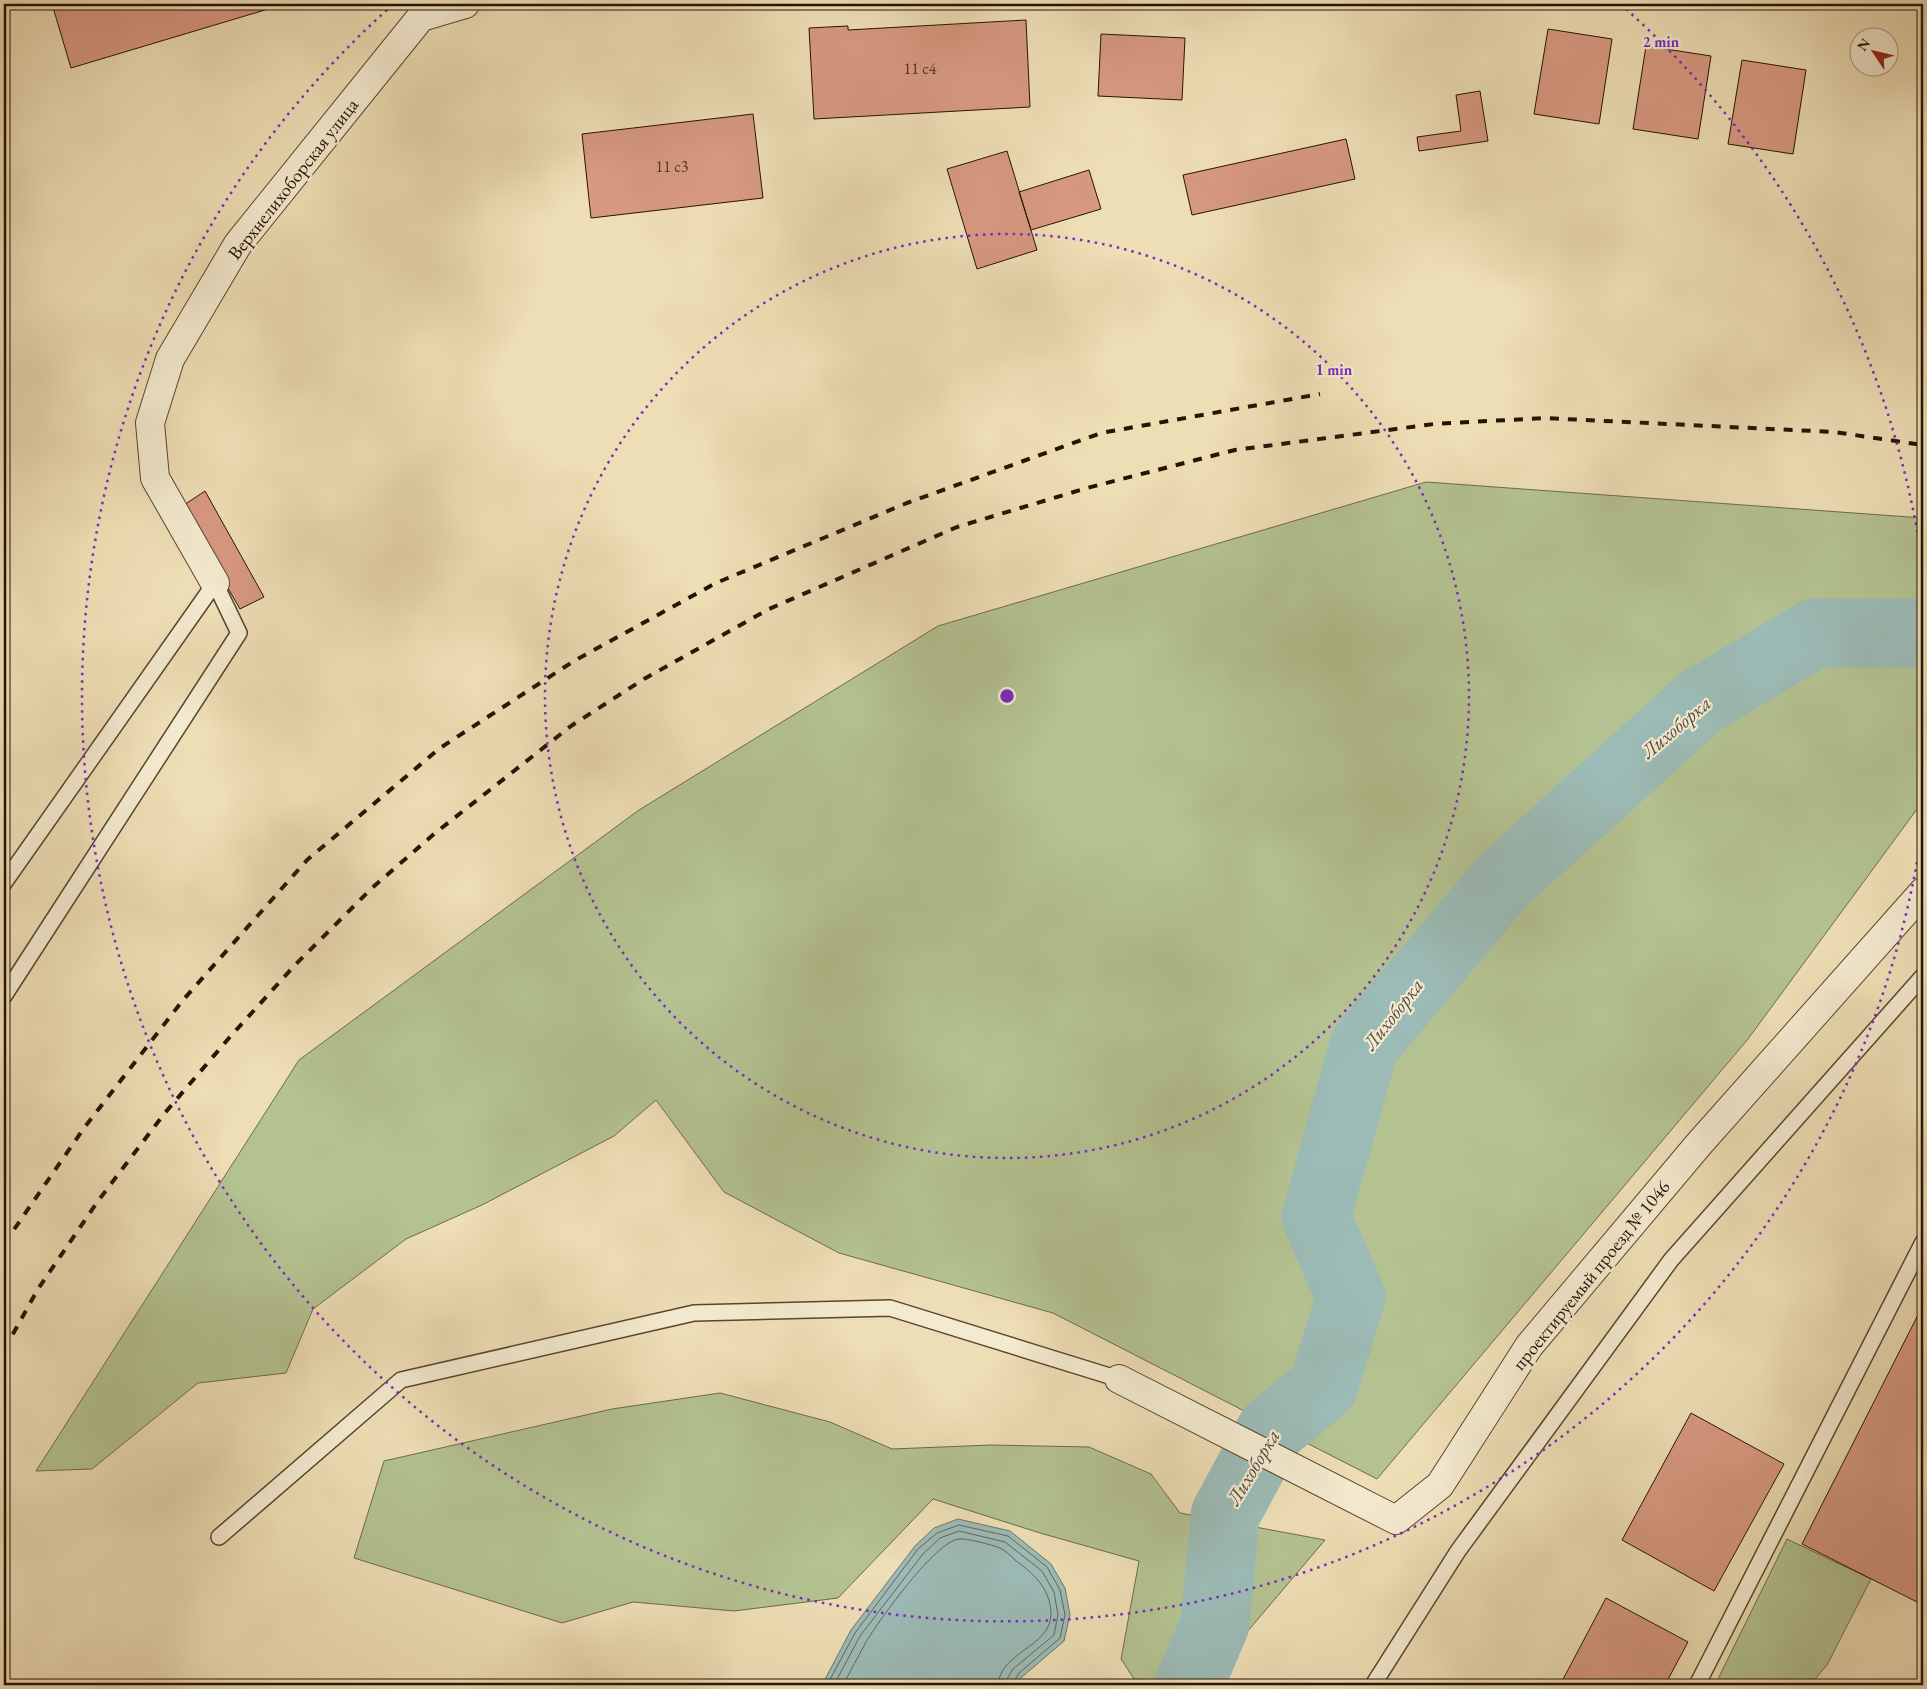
<svg xmlns="http://www.w3.org/2000/svg" width="1927" height="1689" font-family="'EB Garamond',serif">
	<style>
		.green { fill: #b4c291; stroke: #6e6a4a }
		.water { fill: #9cbbb6; stroke: #6d776f }
		.lines { fill: none; stroke-linecap: round; stroke-linejoin: round }
		.shore { stroke: #62665d; stroke-width: 1 }
		.river { stroke: #9cbbb6; stroke-width: 69 }
		.building { fill: #d79981; stroke: #271204 }
		.lane-casing { stroke: #594530; stroke-width: 18 }
		.street-casing { stroke: #594530; stroke-width: 30 }
		.lane { stroke: #f4eacf; stroke-width: 15 }
		.street { stroke: #f4eacf; stroke-width: 28 }
		.rail { stroke: #271204; stroke-width: 4; stroke-dasharray: 9 9; stroke-linecap: butt }
		.ring { fill: none; stroke: #7b2cbf; stroke-width: 2.5; stroke-dasharray: 2.5 5 }
		.labels { text-anchor: middle; dominant-baseline: central; stroke-width: 4.5; stroke-linejoin: round; paint-order: stroke }
		.number-label { font-size: 16px; fill: #533423 }
		.street-label { font-size: 19px; fill: #271204; stroke: #f4eacf }
		.water-label { font-size: 20px; font-style: italic; fill: #504d42; stroke: #f4eacf }
		.centre { fill: #7b2cbf; stroke: #f4eacf; stroke-width: 2.5 }
		.ring-label { font-size: 15px; text-anchor: middle; font-weight: bold; fill: #7b2cbf; stroke: #f4eacf; stroke-width: 4.5; stroke-linejoin: round; paint-order: stroke }
	</style>
	<rect width="100%" height="100%" fill="#eedeb5"/>
	<filter id="stains"><feTurbulence type="fractalNoise" baseFrequency=".004" numOctaves="4"/><feColorMatrix values="0 0 0 0 .2 0 0 0 0 .09 0 0 0 0 .02 0 0 0 .5 -.17"/></filter>
	<radialGradient id="worn" r=".72"><stop offset=".6" stop-color="#630" stop-opacity="0"/><stop offset="1" stop-color="#630" stop-opacity=".3"/></radialGradient>
	<path class="green" d="M 1426,482 L 1923,518 L 1923,801 L 1748,1039 L 1377,1479 L 1053,1313 L 839,1253 L 724,1192 L 656,1100 L 614,1136 L 482,1205 L 406,1239 L 313,1309 L 286,1373 L 198,1383 L 92,1469 L 36,1471 L 299,1060 L 639,810 L 938,626 Z
		M 720,1393 L 830,1422 L 892,1449 L 991,1445 L 1089,1447 L 1151,1474 L 1180,1513 L 1325,1540 L 1202,1685 L 1138,1685 L 1121,1659 L 1139,1561 L 1040,1533 L 933,1499 L 838,1598 L 734,1611 L 633,1602 L 562,1623 L 354,1558 L 384,1461 L 612,1409 Z
		M 1787,1539 L 1871,1579 L 1827,1665 L 1810,1685 L 1715,1685 Z"/>
	<path class="water" d="M 958,1519 L 1010,1531 L 1051,1564 L 1065,1588 L 1070,1615 L 1064,1641 L 1022,1677 L 1016,1685 L 822,1685 L 851,1630 L 915,1546 L 934,1528 Z"/>
	<g class="lines">
		<path class="shore" d="M 827,1685 L 855,1633 L 918,1549 L 937,1533 L 959,1525 L 1008,1536 L 1047,1567 L 1060,1590 L 1065,1615 L 1060,1638 L 1019,1673 L 1012,1685
			M 834,1685 L 860,1636 L 923,1554 L 940,1538 L 959,1531 L 1005,1542 L 1042,1571 L 1054,1592 L 1058,1615 L 1054,1635 L 1013,1669 L 1007,1679 L 1006,1685
			M 843,1685 C 851,1671 858,1656 866,1642 C 879,1620 936,1541 959,1539 C 967,1538 992,1545 1000,1548 C 1006,1551 1011,1556 1015,1560 C 1034,1574 1051,1589 1051,1615 C 1050,1647 1000,1652 998,1685"/>
		<path class="river" d="M 1189,1685 L 1215,1624 L 1225,1515 L 1271,1430 L 1323,1387 L 1351,1297 L 1316,1217 L 1364,1046 L 1503,881 L 1700,702 L 1815,633 L 1923,633"/>
	</g>
	<path class="building" d="M 52,4 L 285,4 L 71,68 Z
		M 1026,20 L 1030,107 L 814,119 L 809,28 L 848,26 L 848,30 Z
		M 1548,29 L 1612,39 L 1599,124 L 1534,114 Z
		M 1101,34 L 1185,38 L 1182,100 L 1098,96 Z
		M 1646,46 L 1711,56 L 1698,139 L 1633,129 Z
		M 1742,60 L 1806,70 L 1793,154 L 1728,144 Z
		M 1480,91 L 1488,141 L 1419,151 L 1417,137 L 1461,131 L 1456,95 Z
		M 753,114 L 763,198 L 591,218 L 582,134 Z
		M 1346,139 L 1355,179 L 1192,215 L 1183,175 Z
		M 1007,151 L 1037,250 L 977,269 L 947,169 Z
		M 1089,170 L 1101,209 L 1031,230 L 1019,192 Z
		M 205,491 L 264,597 L 240,609 L 181,507 Z
		M 1923,1305 L 1923,1605 L 1802,1544 Z
		M 1691,1413 L 1784,1464 L 1714,1591 L 1622,1540 Z
		M 1606,1598 L 1688,1642 L 1665,1685 L 1560,1685 Z"/>
	<g class="lines">
		<defs>
			<path id="lane" d="M 4,883 L 215,583 L 239,633 L 4,996
				M 219,1537 L 401,1380 L 694,1313 L 890,1308 L 1119,1379
				M 1373,1685 L 1458,1551 L 1671,1260 L 1923,976
				M 1697,1685 L 1923,1242"/>
			<path id="street" d="M 215,583 L 155,478 L 150,423 L 170,359 L 238,244 L 421,17 L 465,4
				M 1119,1379 L 1396,1520 L 1440,1485 L 1529,1346 L 1699,1144 L 1923,892"/>
		</defs>
		<use href="#lane" class="lane-casing"/>
		<use href="#street" class="street-casing"/>
		<use href="#lane" class="lane"/>
		<use href="#street" class="street"/>
		<path class="rail" d="M 4,1244 L 84,1128 L 183,1000 L 307,860 L 440,748 L 574,661 L 716,583 L 907,503 L 1101,433 L 1320,394
			M 4,1350 L 38,1289 L 98,1201 L 164,1114 L 229,1038 L 295,965 L 372,888 L 434,834 L 571,726 L 644,679 L 769,609 L 957,527 L 1087,488 L 1235,450 L 1434,424 L 1544,418 L 1834,432 L 1923,445"/>
	</g>
	<g class="ring">
		<circle cx="1007" cy="696" r="462"/>
		<path d="M1923 825A925 925 0 1 1 388 9M1626 9A925 925 0 0 1 1923 567"/>
	</g>
	<g class="labels">
		<g class="number-label">
			<text x="920" y="68">11 с4</text>
			<text x="672" y="166">11 с3</text>
		</g>
		<g class="street-label">
			<text transform="translate(293 179) rotate(-52)">Верхнелихоборская улица</text>
			<text transform="translate(1591 1275) rotate(-51)">проектируемый проезд № 1046</text>
		</g>
		<g class="water-label">
			<text transform="translate(1676 727) rotate(-40)">Лихоборка</text>
			<text transform="translate(1393 1014) rotate(-52)">Лихоборка</text>
			<text transform="translate(1253 1467) rotate(-59)">Лихоборка</text>
		</g>
	</g>
	<circle cx="1007" cy="696" r="8" class="centre"/>
	<g class="ring-label">
		<text x="1661" y="47">2 min</text>
		<text x="1334" y="375">1 min</text>
	</g>
	<rect width="1927" height="1689" fill="none" stroke="#eedeb5" stroke-width="20"/>
	<rect x="5" y="5" width="1917" height="1679" fill="none" stroke="#271204" stroke-width="2.5"/>
	<rect x="10" y="10" width="1907" height="1669" fill="none" stroke="#271204"/>
	<g transform="translate(1874 52) rotate(305)"><circle r="24" fill="#f4eacf" stroke="#a2947e"/>
	<path d="M0-4L9 19L0 12L-9 19Z" fill="#8f2418"/>
	<text y="-8" font-size="14" font-weight="bold" text-anchor="middle" fill="#271204">N</text>
	</g>
	<rect width="100%" height="100%" filter="url(#stains)"/>
	<rect width="100%" height="100%" fill="url(#worn)"/>
</svg>
